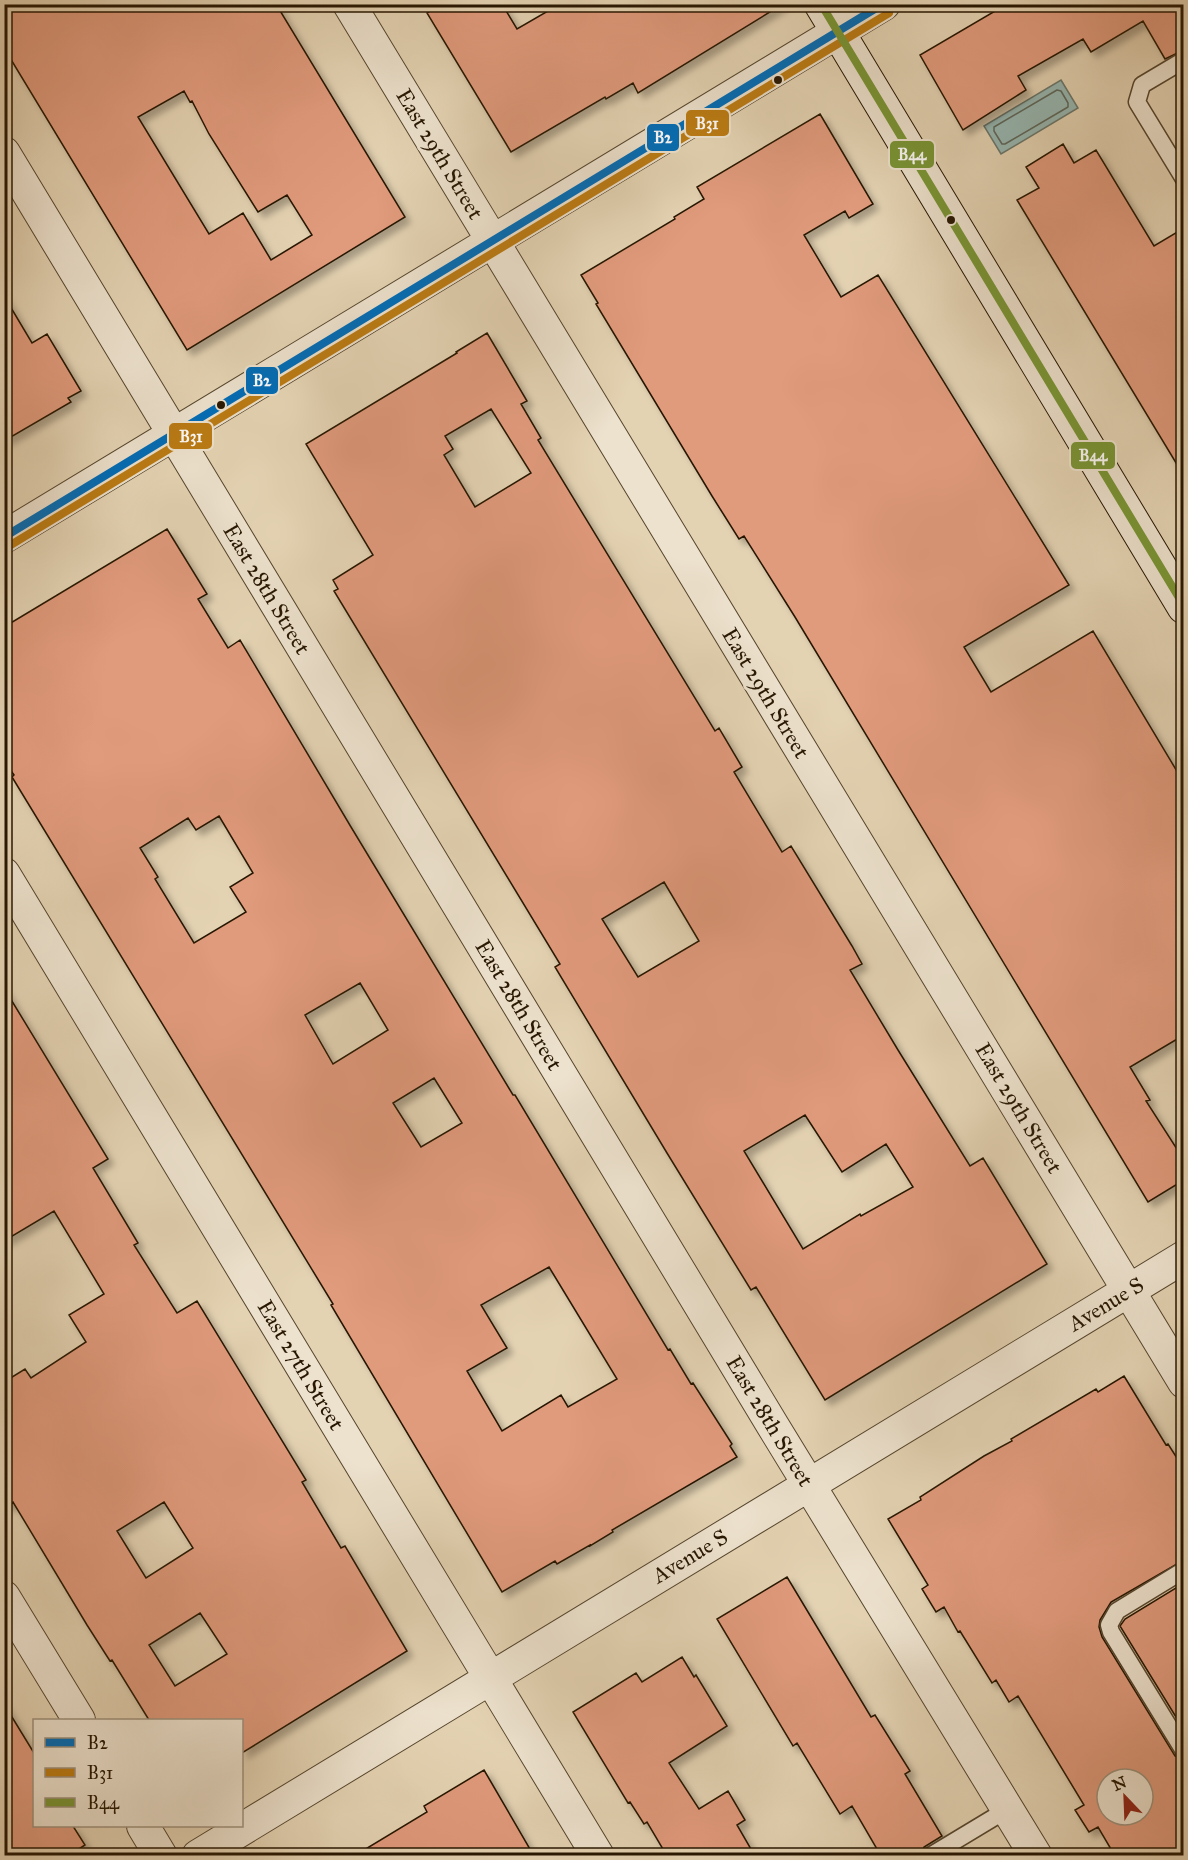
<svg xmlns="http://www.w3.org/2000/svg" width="1188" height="1860" font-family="'IM FELL Great Primer',serif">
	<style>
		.water { fill: #96b7b2; stroke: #6a776c; stroke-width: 1.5 }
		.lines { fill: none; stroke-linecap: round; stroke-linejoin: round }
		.shore { stroke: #5e675a; stroke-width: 1.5 }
		.building { fill: #e09a7c; stroke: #271702; stroke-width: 1.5; fill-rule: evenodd; filter: url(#shadow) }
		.lane-casing { stroke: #56462e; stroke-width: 19 }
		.street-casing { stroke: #56462e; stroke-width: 34 }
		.secondary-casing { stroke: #271702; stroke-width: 35 }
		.lane { stroke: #ede2ce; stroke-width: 16 }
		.street { stroke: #ede2ce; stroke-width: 32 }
		.secondary { stroke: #ede2ce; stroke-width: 33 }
		.bus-1-casing { stroke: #ede2ce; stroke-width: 12 }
		.bus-2-casing { stroke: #ede2ce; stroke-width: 12 }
		.bus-3-casing { stroke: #ede2ce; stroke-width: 12 }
		.bus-1 { stroke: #006cb7; stroke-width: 8 }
		.bus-2 { stroke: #bb7b13; stroke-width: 8 }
		.bus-3 { stroke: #799534; stroke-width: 8 }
		.bus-dot { fill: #271702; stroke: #ede2ce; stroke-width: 2 }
		.labels { text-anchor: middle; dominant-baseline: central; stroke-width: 6; stroke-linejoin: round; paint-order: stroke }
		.street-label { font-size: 22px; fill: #271702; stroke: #ede2ce }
		.line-badge { stroke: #ede2ce; stroke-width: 2 }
		.badge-label { font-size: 16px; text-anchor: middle; font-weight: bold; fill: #fff }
	</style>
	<defs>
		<filter id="shadow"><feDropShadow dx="5.5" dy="5.5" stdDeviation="3" flood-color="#0004"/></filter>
	</defs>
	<rect width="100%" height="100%" fill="#e4d3b3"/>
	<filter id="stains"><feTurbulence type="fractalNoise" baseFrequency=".00333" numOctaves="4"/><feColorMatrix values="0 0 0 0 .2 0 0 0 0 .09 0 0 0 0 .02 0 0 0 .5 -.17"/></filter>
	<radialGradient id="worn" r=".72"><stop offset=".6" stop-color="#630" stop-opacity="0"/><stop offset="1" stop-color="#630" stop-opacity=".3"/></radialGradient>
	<path class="water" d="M 1061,80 L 1078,108 L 1001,154 L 984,126 Z"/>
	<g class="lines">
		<path class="shore" d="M 1057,90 L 1061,91 L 1068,103 L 1068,107 L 1005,144 L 1002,144 L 994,131 L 994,127 Z"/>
	</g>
	<path class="building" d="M 4,4 L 276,4 L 405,217 L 187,350 L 4,48 ZM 184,91 L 190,102 L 192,101 L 209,134 L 258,212 L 287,195 L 312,235 L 271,260 L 243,213 L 209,234 L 138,117 Z
		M 441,4 L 502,4 L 517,29 L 560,4 L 783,4 L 638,93 L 633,83 L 606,99 L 605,97 L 511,152 L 427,13 Z
		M 1007,4 L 1184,4 L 1184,50 L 1165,59 L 1143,21 L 1091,52 L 1083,39 L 1018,76 L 1026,90 L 963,130 L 920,55 Z
		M 820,114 L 873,204 L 849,218 L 845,211 L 804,235 L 841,297 L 878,275 L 1069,585 L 964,647 L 991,692 L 1093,631 L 1184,783 L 1184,1035 L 1130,1067 L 1150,1100 L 1146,1101 L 1184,1160 L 1184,1180 L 1148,1202 L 795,617 L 744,536 L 739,539 L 712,496 L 596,304 L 598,303 L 581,275 L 675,219 L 674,217 L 704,199 L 697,187 Z
		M 1063,144 L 1074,163 L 1096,150 L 1154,246 L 1184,228 L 1184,476 L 1017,200 L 1039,188 L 1026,167 Z
		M 4,296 L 32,343 L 47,334 L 81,391 L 68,398 L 71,402 L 4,441 Z
		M 487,333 L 527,401 L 521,404 L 541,438 L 538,440 L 715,731 L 719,728 L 742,767 L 734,772 L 782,852 L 791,846 L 852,946 L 862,964 L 850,970 L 898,1050 L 970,1166 L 983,1158 L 1047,1264 L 825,1400 L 756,1287 L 751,1290 L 667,1153 L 555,967 L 560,964 L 334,591 L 338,589 L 333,580 L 373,555 L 306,444 L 457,353 L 456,352 ZM 491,409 L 531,473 L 475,507 L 444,455 L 453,449 L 445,436 ZM 664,882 L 699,941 L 638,977 L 602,919 ZM 805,1115 L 842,1172 L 886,1144 L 913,1187 L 861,1216 L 860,1214 L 803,1249 L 744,1151 Z
		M 167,529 L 207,594 L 198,599 L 228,648 L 240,640 L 351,827 L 513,1095 L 515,1095 L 668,1350 L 670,1349 L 691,1384 L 693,1383 L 732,1444 L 730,1446 L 737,1457 L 612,1530 L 613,1532 L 590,1546 L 590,1545 L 557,1564 L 555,1561 L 502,1592 L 331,1305 L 333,1304 L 12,777 L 14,775 L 4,761 L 4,627 ZM 219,816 L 253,873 L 230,887 L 246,912 L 194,943 L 155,879 L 158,877 L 140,848 L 188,818 L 196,830 ZM 360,983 L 388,1030 L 333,1064 L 305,1015 ZM 434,1078 L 462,1123 L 421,1147 L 393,1103 ZM 549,1267 L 617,1379 L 568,1407 L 561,1395 L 502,1431 L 467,1371 L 507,1348 L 481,1305 Z
		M 4,988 L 108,1159 L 93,1168 L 138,1243 L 134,1245 L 177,1313 L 197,1301 L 306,1480 L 302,1482 L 341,1548 L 345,1546 L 407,1651 L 242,1753 L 242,1720 L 149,1720 L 112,1660 L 110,1661 L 87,1625 L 13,1502 L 4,1507 L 4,1382 L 25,1369 L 31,1378 L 86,1342 L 69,1315 L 104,1294 L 54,1211 L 4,1241 ZM 164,1502 L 193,1548 L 146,1578 L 117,1531 ZM 200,1613 L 227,1654 L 175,1686 L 149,1645 Z
		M 1124,1376 L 1166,1445 L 1168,1444 L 1184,1469 L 1184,1560 L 1111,1602 L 1100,1620 L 1099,1627 L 1102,1637 L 1175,1756 L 1184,1761 L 1184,1856 L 1115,1856 L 1098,1827 L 1089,1832 L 1075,1810 L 1084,1805 L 1018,1696 L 1009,1702 L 996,1680 L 992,1683 L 960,1631 L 958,1632 L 944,1607 L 936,1612 L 922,1589 L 928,1585 L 888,1519 L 921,1500 L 920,1497 L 984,1456 L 1012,1441 L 1011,1439 L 1096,1389 L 1098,1392 ZM 1107,1779 L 1143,1779 L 1143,1815 L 1107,1815 Z
		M 787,1577 L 871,1717 L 875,1715 L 910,1771 L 905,1774 L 942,1836 L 924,1847 L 920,1856 L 881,1856 L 852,1806 L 840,1814 L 797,1743 L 793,1746 L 717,1619 Z
		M 1184,1583 L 1184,1730 L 1120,1626 L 1125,1619 Z
		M 682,1657 L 694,1677 L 696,1675 L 727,1726 L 669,1763 L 699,1809 L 728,1791 L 745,1820 L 737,1825 L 755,1856 L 667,1856 L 647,1822 L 644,1824 L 630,1802 L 628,1803 L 573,1712 L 636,1673 L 642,1682 Z
		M 4,1704 L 34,1753 L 34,1826 L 73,1826 L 85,1845 L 68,1856 L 4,1856 Z
		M 484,1770 L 534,1856 L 354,1856 L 427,1812 L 424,1806 Z"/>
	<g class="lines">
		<defs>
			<path id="lane" d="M 1184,60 L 1142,85 L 1137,102 L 1184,179
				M 1184,1570 L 1117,1611 L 1109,1625 L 1111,1632 L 1184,1751
				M 930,1856 L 1008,1809"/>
			<path id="street" d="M 349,4 L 1184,1382
				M 4,153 L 773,1426 L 1036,1856
				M 4,537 L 884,4
				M 4,874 L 598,1856
				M 4,1597 L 79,1720
				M 143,1826 L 161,1856
				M 198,1856 L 1184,1257"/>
			<path id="secondary" d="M 821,4 L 1184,607"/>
		</defs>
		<use href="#lane" class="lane-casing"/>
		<use href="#street" class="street-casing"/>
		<use href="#secondary" class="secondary-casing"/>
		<use href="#lane" class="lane"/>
		<use href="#street" class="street"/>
		<use href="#secondary" class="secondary"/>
		<defs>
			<path id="bus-1" d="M 4,537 L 883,4"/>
			<path id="bus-2" d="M 9,546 L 889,13"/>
			<path id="bus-3" d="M 821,4 L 1184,606"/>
		</defs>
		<use href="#bus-1" class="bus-1-casing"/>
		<use href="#bus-2" class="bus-2-casing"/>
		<use href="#bus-3" class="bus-3-casing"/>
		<use href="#bus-1" class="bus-1"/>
		<use href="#bus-2" class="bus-2"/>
		<use href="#bus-3" class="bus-3"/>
	</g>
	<g class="bus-dot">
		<circle cx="778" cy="80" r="5"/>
		<circle cx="951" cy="220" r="5"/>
		<circle cx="221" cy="405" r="5"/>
	</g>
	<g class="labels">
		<g class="street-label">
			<text transform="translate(440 154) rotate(59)">East 29th Street</text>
			<text transform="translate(267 589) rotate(59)">East 28th Street</text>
			<text transform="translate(766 693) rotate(59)">East 29th Street</text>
			<text transform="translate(519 1005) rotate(59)">East 28th Street</text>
			<text transform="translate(1019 1108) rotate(59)">East 29th Street</text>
			<text transform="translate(1106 1304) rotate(-31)">Avenue S</text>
			<text transform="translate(301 1365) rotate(59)">East 27th Street</text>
			<text transform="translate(770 1421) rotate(59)">East 28th Street</text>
			<text transform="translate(690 1556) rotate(-31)">Avenue S</text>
		</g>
	</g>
	<g class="line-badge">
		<rect x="685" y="109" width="45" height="28" rx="6" fill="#bb7b13"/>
		<rect x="646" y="123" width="34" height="29" rx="6" fill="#006cb7"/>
		<rect x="889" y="140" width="46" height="29" rx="6" fill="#799534"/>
		<rect x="245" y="366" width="34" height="29" rx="6" fill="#006cb7"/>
		<rect x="168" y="422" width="45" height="28" rx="6" fill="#bb7b13"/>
		<rect x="1070" y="441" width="46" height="29" rx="6" fill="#799534"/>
	</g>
	<g class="badge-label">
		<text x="707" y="129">B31</text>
		<text x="663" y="143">B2</text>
		<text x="912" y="160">B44</text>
		<text x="262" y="386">B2</text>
		<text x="191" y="442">B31</text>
		<text x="1093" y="461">B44</text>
	</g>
	<rect width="1188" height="1860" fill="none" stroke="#e4d3b3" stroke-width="24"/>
	<rect x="6" y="6" width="1176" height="1848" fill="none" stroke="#271702" stroke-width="3"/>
	<rect x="12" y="12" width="1164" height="1836" fill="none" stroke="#271702" stroke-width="1.5"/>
	<rect x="33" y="1719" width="210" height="108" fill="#ede2ce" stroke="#9e917c" stroke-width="1.5"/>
	<rect x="45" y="1738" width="30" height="9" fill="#006cb7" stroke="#9e917c" stroke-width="1.5"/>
	<text x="87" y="1749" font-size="18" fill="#271702">B2</text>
	<rect x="45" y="1768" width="30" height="9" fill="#bb7b13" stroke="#9e917c" stroke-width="1.5"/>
	<text x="87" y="1779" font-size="18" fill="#271702">B31</text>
	<rect x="45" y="1798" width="30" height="9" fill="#799534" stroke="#9e917c" stroke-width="1.5"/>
	<text x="87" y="1809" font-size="18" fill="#271702">B44</text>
	<g transform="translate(1125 1797) rotate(337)"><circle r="28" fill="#ede2ce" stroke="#9e917c" stroke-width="1.5"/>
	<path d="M0-4.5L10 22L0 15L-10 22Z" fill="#8f2418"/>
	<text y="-9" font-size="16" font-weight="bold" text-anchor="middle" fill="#271702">N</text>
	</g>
	<rect width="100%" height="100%" filter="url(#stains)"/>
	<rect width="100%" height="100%" fill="url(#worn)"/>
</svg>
